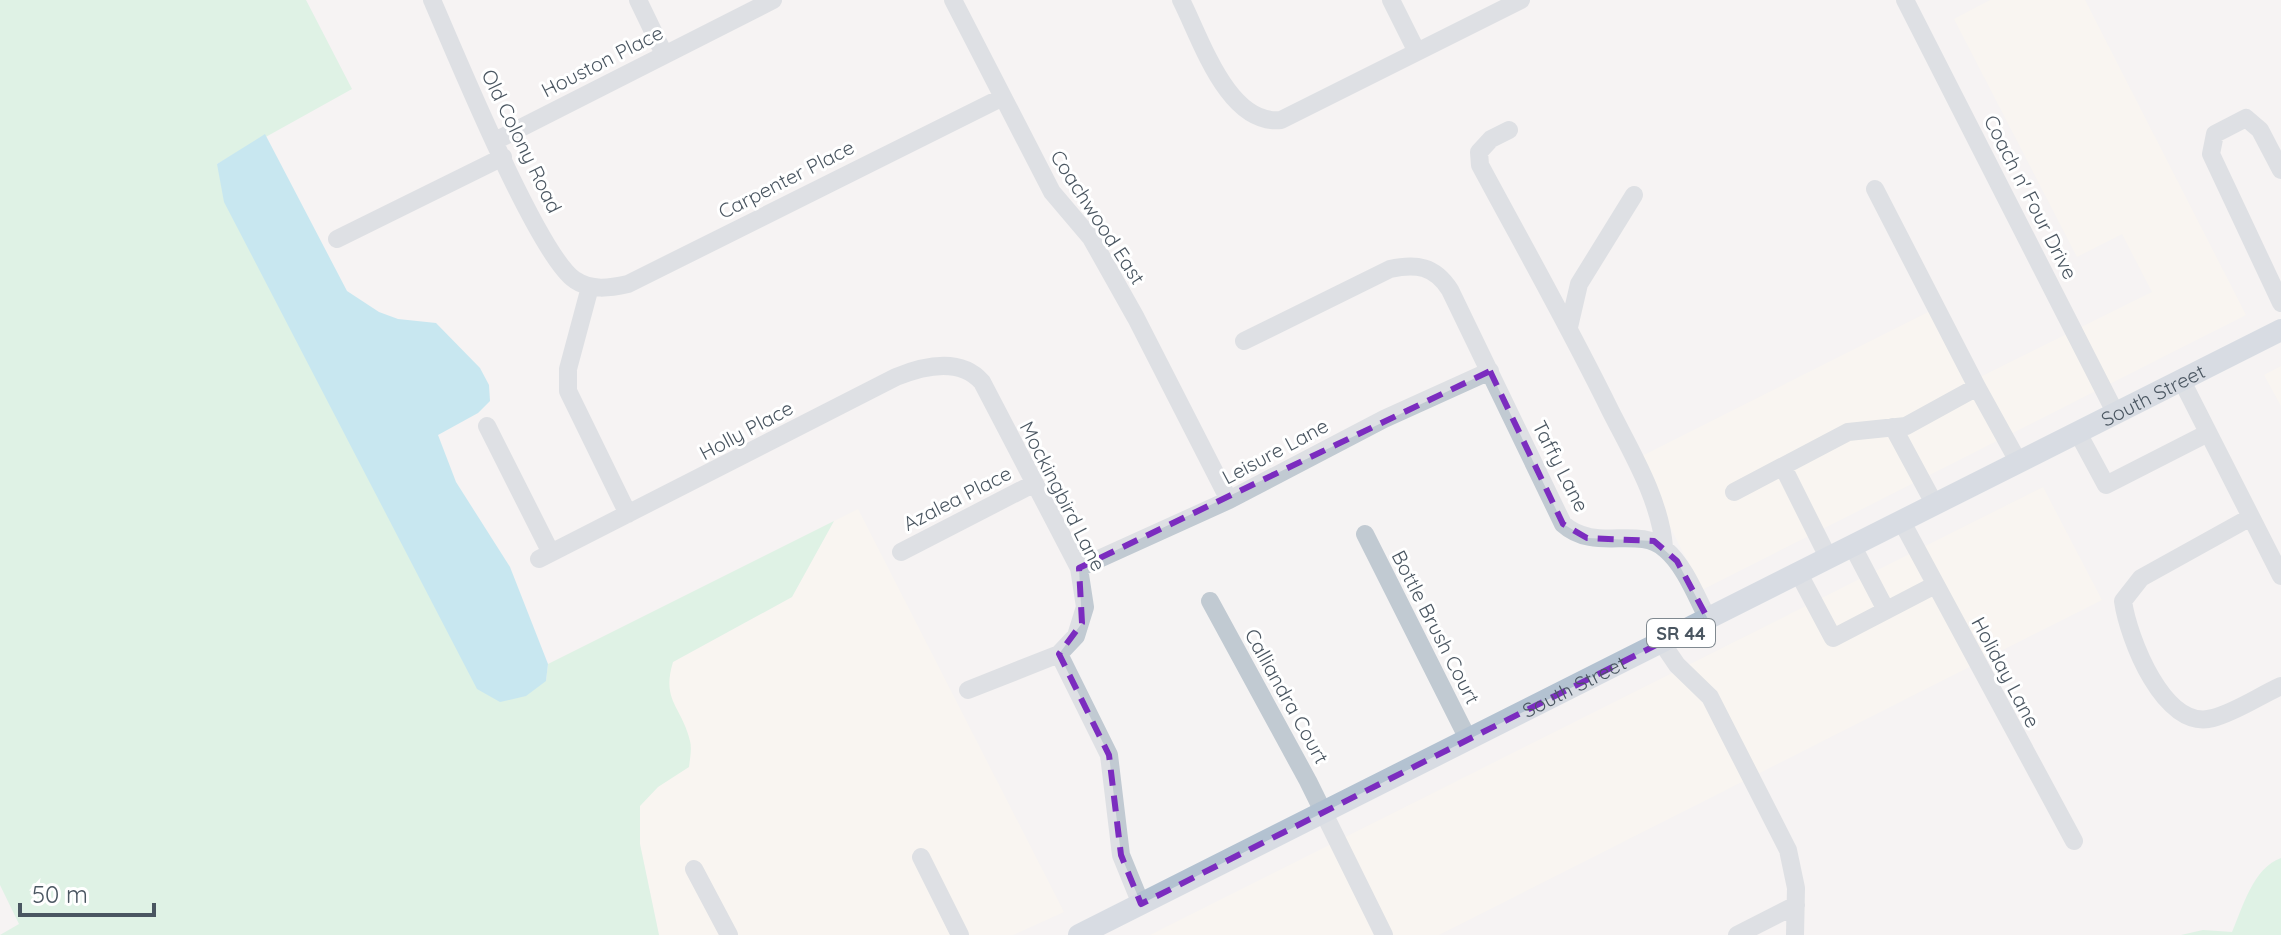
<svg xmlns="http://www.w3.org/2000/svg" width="2281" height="935" font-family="Quicksand,sans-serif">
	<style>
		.commercial { fill: #fdf9ef }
		.green { fill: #c3f1d5 }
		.water { fill: #90daee }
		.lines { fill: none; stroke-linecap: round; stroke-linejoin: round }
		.minor { stroke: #c1cad2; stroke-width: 18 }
		.major { stroke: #b3c2d1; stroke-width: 22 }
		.marked { fill: none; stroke: #7b2cbf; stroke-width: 6; stroke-dasharray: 16 10; stroke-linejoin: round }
		.labels { text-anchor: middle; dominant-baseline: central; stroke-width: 6; stroke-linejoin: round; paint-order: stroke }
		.shield { fill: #fff; stroke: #808990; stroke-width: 2 }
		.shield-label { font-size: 18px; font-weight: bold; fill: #4a5661 }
		.street-label { font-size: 20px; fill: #4a5661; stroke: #fff }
	</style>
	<rect width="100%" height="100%" fill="#f5f3f3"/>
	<path class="commercial" d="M 1990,0 L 2085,0 L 2246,315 L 1702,590 L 1636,459 L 1944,304 L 1980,377 L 2152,292 L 2122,234 L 2077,257 L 1954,19 Z
		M 2281,366 L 2281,406 L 2264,375 Z
		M 2043,487 L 2102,600 L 1439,935 L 1150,935 Z
		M 858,509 L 1064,912 L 1013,935 L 659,935 L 640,844 L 640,806 L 658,787 L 689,766 L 679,716 L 670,698 L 667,681 L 673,662 L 792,597 L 834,521 Z"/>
	<path class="green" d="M 0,0 L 306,0 L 352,89 L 217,164 L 546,681 L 548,664 L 834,521 L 792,597 L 673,662 C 661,701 682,707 690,741 C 692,748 690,759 689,767 L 658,787 L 640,806 L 640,844 L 659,935 L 0,935 L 19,924 L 0,885 Z
		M 2281,858 L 2281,935 L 2181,935 L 2203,930 L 2232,932 C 2243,907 2253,868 2281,858 Z"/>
	<path class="water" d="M 265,134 L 347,291 L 379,312 L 398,319 L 436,323 L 480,368 L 489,385 L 490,401 L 478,413 L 438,435 L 456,482 L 510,567 L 548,664 L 546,681 L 526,696 L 500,702 L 477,689 L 224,202 L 217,164 Z"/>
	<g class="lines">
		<path class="minor" d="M 432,0 C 454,50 538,256 575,280 C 591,291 610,288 628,284 L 1001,98
			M 638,0 L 664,54
			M 953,0 L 1052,192 L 1091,238 L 1136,318 L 1229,500
			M 1181,0 C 1201,39 1228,126 1281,120 L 1521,0
			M 1391,0 L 1416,50
			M 1905,0 L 2116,414
			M 1509,130 L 1491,139 L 1479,152 L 1480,165 C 1524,247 1570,328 1611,412 C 1633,455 1660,500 1664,547
			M 495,141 L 773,0
			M 2281,170 L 2260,130 L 2246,118 L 2215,134 L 2211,154 L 2281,303
			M 337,239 L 503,157
			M 590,287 L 568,369 L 568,391 L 628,514
			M 1569,327 L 1579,284 L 1634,195
			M 1244,341 L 1390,269 C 1416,263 1435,266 1450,290 L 1563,524 C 1595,553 1638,525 1665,549 C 1685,566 1696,596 1708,619
			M 2182,381 L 2281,576
			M 1977,387 L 2019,463
			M 487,426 L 551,553
			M 1893,427 L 1935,505
			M 2078,433 L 2106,485 L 2208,433
			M 1783,467 L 1829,559
			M 1734,492 L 1848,432 L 1906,426 L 1977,387 L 1875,189
			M 2251,517 L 2141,578 L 2123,601 C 2128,637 2164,732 2213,718 C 2236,712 2259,696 2281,686
			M 1902,522 L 2074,841
			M 1365,534 L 1468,739
			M 1853,547 L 1886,610
			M 901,552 L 1033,484
			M 539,559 L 896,377 C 923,366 960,357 982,382 L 1079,568 L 1085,607 L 1076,636 L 1059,654 L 968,690
			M 1079,568 L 1229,500 L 1384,419 L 1490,371
			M 1799,574 L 1833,638 L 1935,585
			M 1210,601 L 1308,781 L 1384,935
			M 1662,643 L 1677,665 L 1710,697 L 1788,850 L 1796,888 L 1795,935
			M 1059,654 L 1109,755 L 1121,855 L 1141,904
			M 921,857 L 960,935
			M 694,869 L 729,935
			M 1737,935 L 1796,905"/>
		<path class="major" id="s1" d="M 1079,935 L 2281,330"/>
	</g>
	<path d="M0 0H2281V935H0ZM 1490,371 L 1563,524 L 1587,538 L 1654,541 L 1677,561 L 1708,619 L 1141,904 L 1121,855 L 1109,755 L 1059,654 L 1082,623 L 1079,568 Z" fill="#f5f3f3" fill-opacity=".55" fill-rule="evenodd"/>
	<path class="marked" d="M 1490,371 L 1563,524 L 1587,538 L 1654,541 L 1677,561 L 1708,619 L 1141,904 L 1121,855 L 1109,755 L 1059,654 L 1082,623 L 1079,568 Z"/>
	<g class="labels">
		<rect class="shield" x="1647" y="619" width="68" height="28" rx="6"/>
		<g class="shield-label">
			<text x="1681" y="633">SR 44</text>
		</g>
		<g class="street-label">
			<text transform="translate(602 61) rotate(-27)">Houston Place</text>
			<text transform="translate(522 141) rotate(64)">Old Colony Road</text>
			<text transform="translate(786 179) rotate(-27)">Carpenter Place</text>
			<text transform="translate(2031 197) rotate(63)">Coach n' Four Drive</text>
			<text transform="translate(1098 217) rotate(57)">Coachwood East</text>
			<text stroke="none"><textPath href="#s1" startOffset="1202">South Street</textPath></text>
			<text transform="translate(746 430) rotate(-28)">Holly Place</text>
			<text transform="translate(1275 451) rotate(-28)">Leisure Lane</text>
			<text transform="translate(1561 466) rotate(63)">Taffy Lane</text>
			<text transform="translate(1063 496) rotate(63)">Mockingbird Lane</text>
			<text transform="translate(957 498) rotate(-27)">Azalea Place</text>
			<text transform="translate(1436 627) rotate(63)">Bottle Brush Court</text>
			<text transform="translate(2006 672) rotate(62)">Holiday Lane</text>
			<text stroke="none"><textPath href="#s1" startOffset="554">South Street</textPath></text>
			<text transform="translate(1287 696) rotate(61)">Calliandra Court</text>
		</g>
	</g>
	<path d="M20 903v12h134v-12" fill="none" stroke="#4a5661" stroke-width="4"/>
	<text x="32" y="903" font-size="24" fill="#4a5661" stroke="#ffffff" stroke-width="6" paint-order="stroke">50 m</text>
</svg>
